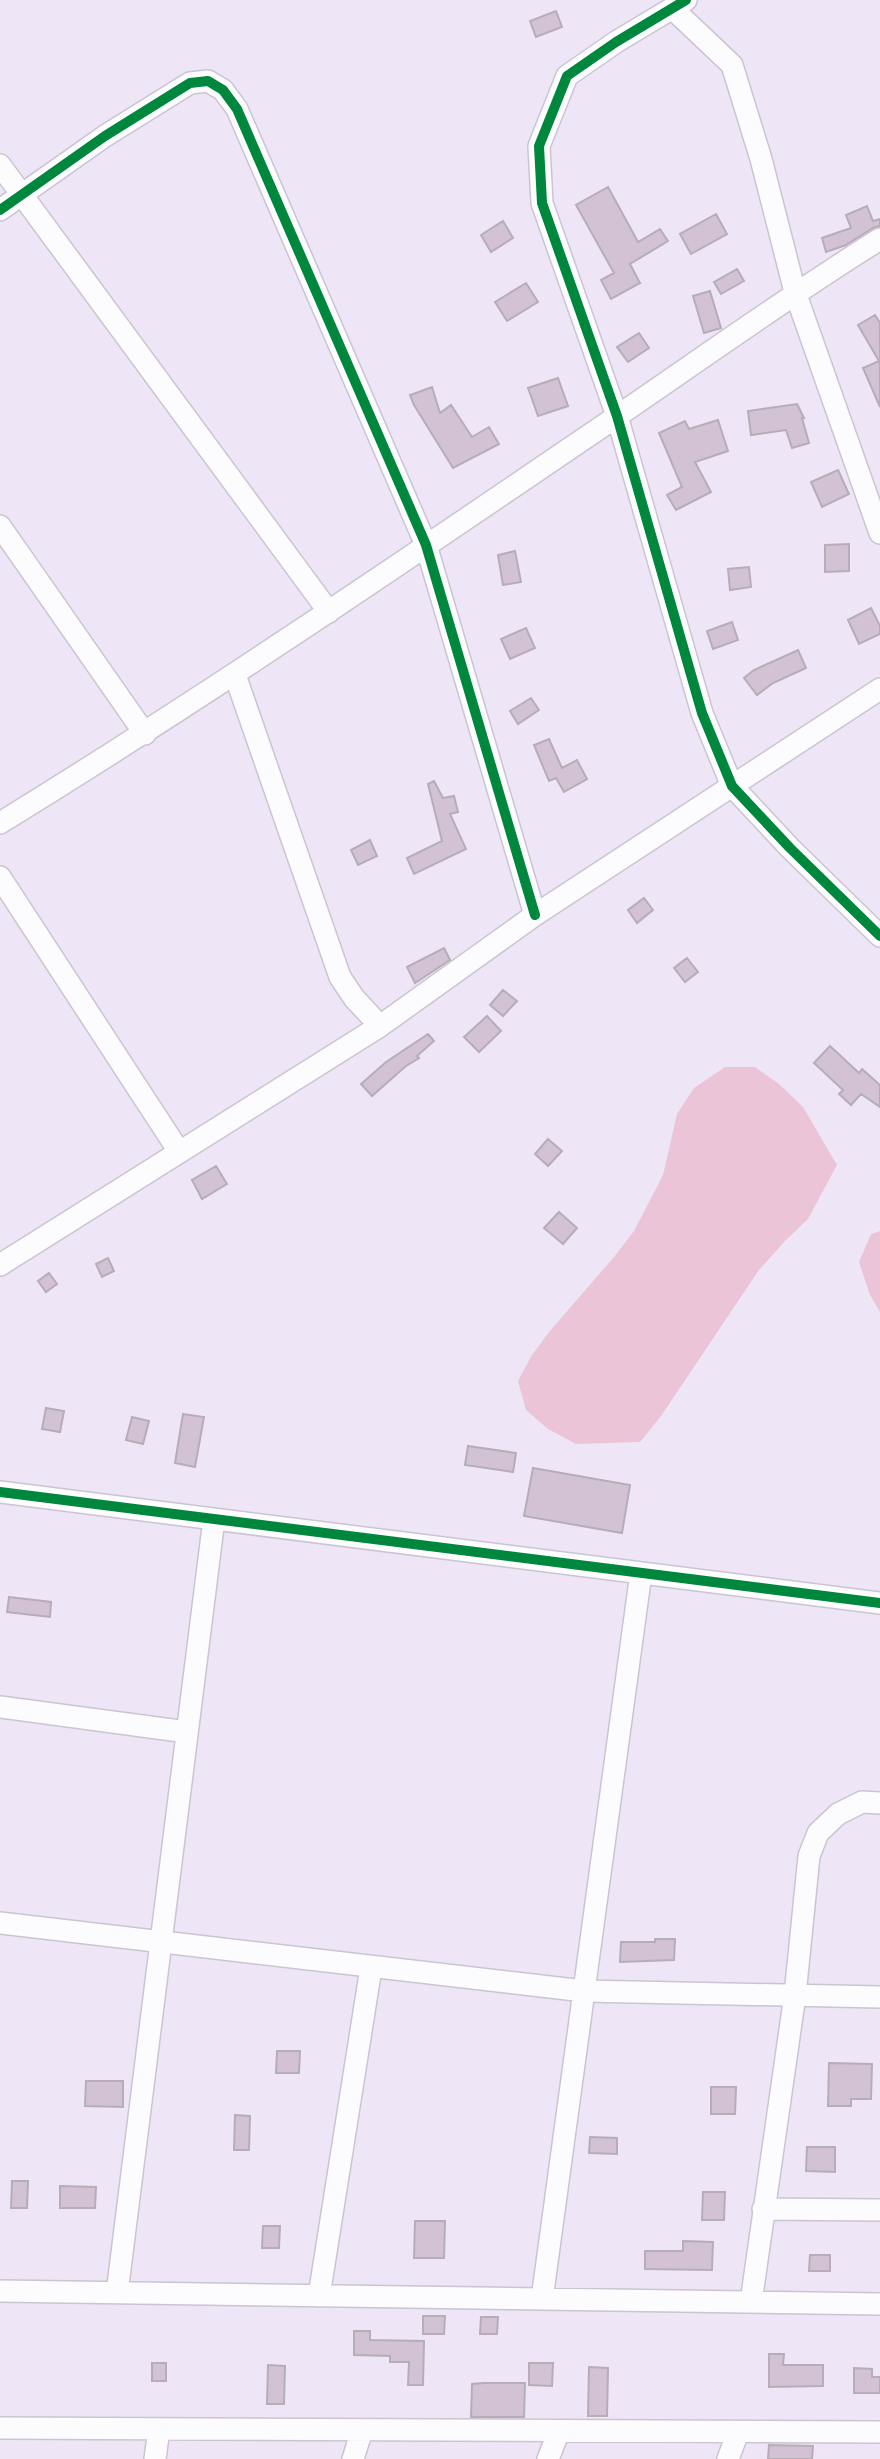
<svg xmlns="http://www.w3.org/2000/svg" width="880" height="2459" font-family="Lato,sans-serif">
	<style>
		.green { fill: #ecc4d8 }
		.building { fill: #d2c2d3; stroke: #b6adb8; stroke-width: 2 }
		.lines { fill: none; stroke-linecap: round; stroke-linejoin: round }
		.minor-casing { stroke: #cbc4d1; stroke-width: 24 }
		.minor { stroke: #fcfbfe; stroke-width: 21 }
		.cycleway-casing { stroke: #fff; stroke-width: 15 }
		.cycleway { stroke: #00873e; stroke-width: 10 }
	</style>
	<rect width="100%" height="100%" fill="#eee6f6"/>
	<path class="green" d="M 725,1067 L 755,1067 L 779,1084 L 803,1107 L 837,1165 L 808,1219 L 785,1241 L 759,1270 L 661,1416 L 640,1442 L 576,1444 L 548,1429 L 526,1410 L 518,1381 L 532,1355 L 549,1332 L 614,1257 L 634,1231 L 663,1175 L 677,1114 L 694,1088 Z
		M 880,1231 L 880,1312 L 870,1295 L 859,1262 L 871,1234 Z"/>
	<path class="building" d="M 556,11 L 562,27 L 536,37 L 530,21 Z
		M 608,187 L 638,242 L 660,229 L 668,241 L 630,264 L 640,283 L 611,299 L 601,280 L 614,273 L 576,205 Z
		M 867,206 L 873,221 L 880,219 L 880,226 L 873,228 L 846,245 L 826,252 L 822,238 L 851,228 L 846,215 Z
		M 716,214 L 727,234 L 691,254 L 680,234 Z
		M 503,221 L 513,238 L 491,252 L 481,235 Z
		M 737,269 L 744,281 L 721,294 L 714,282 Z
		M 526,283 L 538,302 L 507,321 L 495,302 Z
		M 710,291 L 721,328 L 704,333 L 693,296 Z
		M 875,315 L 880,323 L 880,407 L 863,368 L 879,361 L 858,325 Z
		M 639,333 L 649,348 L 628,362 L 617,347 Z
		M 558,378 L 568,406 L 538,416 L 528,388 Z
		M 432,387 L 440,413 L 451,405 L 472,437 L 489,427 L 499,444 L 453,468 L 414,405 L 410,395 Z
		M 797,404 L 804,418 L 802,418 L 809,443 L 792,448 L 786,430 L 751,435 L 748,411 Z
		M 718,420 L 728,451 L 695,462 L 711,492 L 676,510 L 667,495 L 682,487 L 659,433 L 685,421 L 689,429 Z
		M 838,470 L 849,494 L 822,507 L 811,482 Z
		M 849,544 L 849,571 L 825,572 L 825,545 Z
		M 515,551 L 521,582 L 503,585 L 498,555 Z
		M 749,567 L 751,587 L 730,590 L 728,569 Z
		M 871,608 L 880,626 L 880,634 L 859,644 L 848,620 Z
		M 732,622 L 738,640 L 713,649 L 707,631 Z
		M 526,628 L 535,648 L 510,659 L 501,639 Z
		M 798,650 L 806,668 L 773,683 L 757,695 L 744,678 L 754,670 Z
		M 531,698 L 539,710 L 518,724 L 510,711 Z
		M 549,739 L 562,768 L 577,760 L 587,779 L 564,792 L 556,778 L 549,781 L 534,745 Z
		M 434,781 L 443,798 L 454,796 L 458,812 L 450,814 L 466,849 L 414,874 L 407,858 L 442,841 L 428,784 Z
		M 370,840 L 377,856 L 358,865 L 351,850 Z
		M 644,898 L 653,910 L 637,923 L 628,910 Z
		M 444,948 L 450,960 L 415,983 L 407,967 Z
		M 687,958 L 698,972 L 685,982 L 674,968 Z
		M 503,990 L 517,1001 L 503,1016 L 490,1005 Z
		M 487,1016 L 501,1031 L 479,1052 L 464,1037 Z
		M 428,1034 L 434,1041 L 417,1056 L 419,1058 L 406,1066 L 372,1096 L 361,1084 L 386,1062 Z
		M 830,1046 L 859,1073 L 862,1069 L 880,1085 L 880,1107 L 861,1094 L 851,1105 L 839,1094 L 843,1090 L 814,1063 Z
		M 548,1139 L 562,1151 L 548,1166 L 535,1154 Z
		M 216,1166 L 227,1184 L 202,1199 L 192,1180 Z
		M 559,1212 L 577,1228 L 563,1244 L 544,1228 Z
		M 108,1258 L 114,1271 L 102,1277 L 96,1264 Z
		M 49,1273 L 57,1284 L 46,1292 L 38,1281 Z
		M 46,1408 L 64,1411 L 60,1432 L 42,1429 Z
		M 183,1414 L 204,1417 L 195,1467 L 175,1463 Z
		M 132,1417 L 149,1421 L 143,1444 L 126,1440 Z
		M 468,1446 L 516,1453 L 513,1472 L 465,1465 Z
		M 533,1468 L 630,1485 L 622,1533 L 524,1516 Z
		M 9,1597 L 51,1602 L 50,1617 L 7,1612 Z
		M 655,1939 L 675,1939 L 674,1960 L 620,1962 L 621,1942 L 655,1942 Z
		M 277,2051 L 300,2051 L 299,2073 L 276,2073 Z
		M 829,2063 L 872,2064 L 871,2099 L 851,2099 L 851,2106 L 828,2106 Z
		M 86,2081 L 123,2081 L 123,2107 L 85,2106 Z
		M 711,2087 L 736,2087 L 735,2114 L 711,2114 Z
		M 235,2115 L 250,2116 L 249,2150 L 234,2150 Z
		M 590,2137 L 617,2138 L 617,2154 L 589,2153 Z
		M 807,2147 L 835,2147 L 835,2172 L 806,2171 Z
		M 12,2181 L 28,2181 L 27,2208 L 11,2208 Z
		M 60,2186 L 96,2187 L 95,2208 L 60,2208 Z
		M 703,2192 L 725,2192 L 724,2220 L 702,2220 Z
		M 415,2221 L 445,2221 L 444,2258 L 414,2258 Z
		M 263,2226 L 280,2226 L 279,2248 L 262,2248 Z
		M 683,2241 L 713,2242 L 712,2270 L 645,2269 L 645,2251 L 683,2251 Z
		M 810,2255 L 830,2255 L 830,2271 L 809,2271 Z
		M 423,2316 L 445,2316 L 444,2334 L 423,2334 Z
		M 481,2317 L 498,2317 L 497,2334 L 480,2334 Z
		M 354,2331 L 370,2331 L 370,2340 L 424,2341 L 423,2385 L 408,2385 L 409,2362 L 390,2362 L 390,2356 L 354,2355 Z
		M 769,2354 L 784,2354 L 783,2365 L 823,2365 L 823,2386 L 769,2387 Z
		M 152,2363 L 166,2363 L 166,2381 L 152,2381 Z
		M 529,2363 L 553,2363 L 552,2386 L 529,2385 Z
		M 268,2365 L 285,2366 L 284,2404 L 267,2404 Z
		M 589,2367 L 608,2368 L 607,2416 L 588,2416 Z
		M 854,2368 L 872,2369 L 872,2377 L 880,2377 L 880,2393 L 854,2393 Z
		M 484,2383 L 525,2383 L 524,2417 L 471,2417 L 472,2384 Z
		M 769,2445 L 813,2446 L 812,2459 L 768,2459 Z"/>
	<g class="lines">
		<defs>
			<path id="minor" d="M 686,0 L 616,42 L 567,76 L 539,146 L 542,203 L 617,416 L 702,713 L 732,786 L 790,848 L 880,936
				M 674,10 L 732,65 L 761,159 L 795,292 L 880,533
				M 0,165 L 329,612
				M 0,210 L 105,136 L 190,83 L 208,81 L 223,90 L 237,109 L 426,545 L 535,915
				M 0,526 L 145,734
				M 235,675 L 340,977 L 354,998 L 380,1026
				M 0,823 C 210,694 413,555 616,417 C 704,357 790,295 880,239
				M 0,877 L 178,1150
				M 0,1265 L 380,1026 L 535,915 L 880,689
				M 0,1492 L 880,1603
				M 0,1707 L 187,1732
				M 0,1923 L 584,1991 L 880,1997
				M 763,2209 L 880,2210
				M 0,2291 L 880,2304
				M 117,2293 L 214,1519
				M 319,2296 L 371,1968
				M 542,2299 L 641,1573
				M 751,2302 L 795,1995 L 809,1856 L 818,1833 L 838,1814 L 862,1802 L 880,1803
				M 0,2428 L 880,2432
				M 155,2459 L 159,2429
				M 353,2459 L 362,2430
				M 548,2459 L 559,2431
				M 728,2459 L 738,2432"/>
		</defs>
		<use href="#minor" class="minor-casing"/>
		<use href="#minor" class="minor"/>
		<defs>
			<path id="cycleway" d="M 686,0 L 616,42 L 567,76 L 539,146 L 542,203 L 617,416 L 702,713 L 732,786 L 790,848 L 880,936
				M 0,210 L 105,136 L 190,83 L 208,81 L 223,90 L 237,109 L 426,545 L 535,915
				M 0,1492 L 880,1603"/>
		</defs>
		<use href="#cycleway" class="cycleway-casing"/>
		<use href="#cycleway" class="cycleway"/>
	</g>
</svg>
